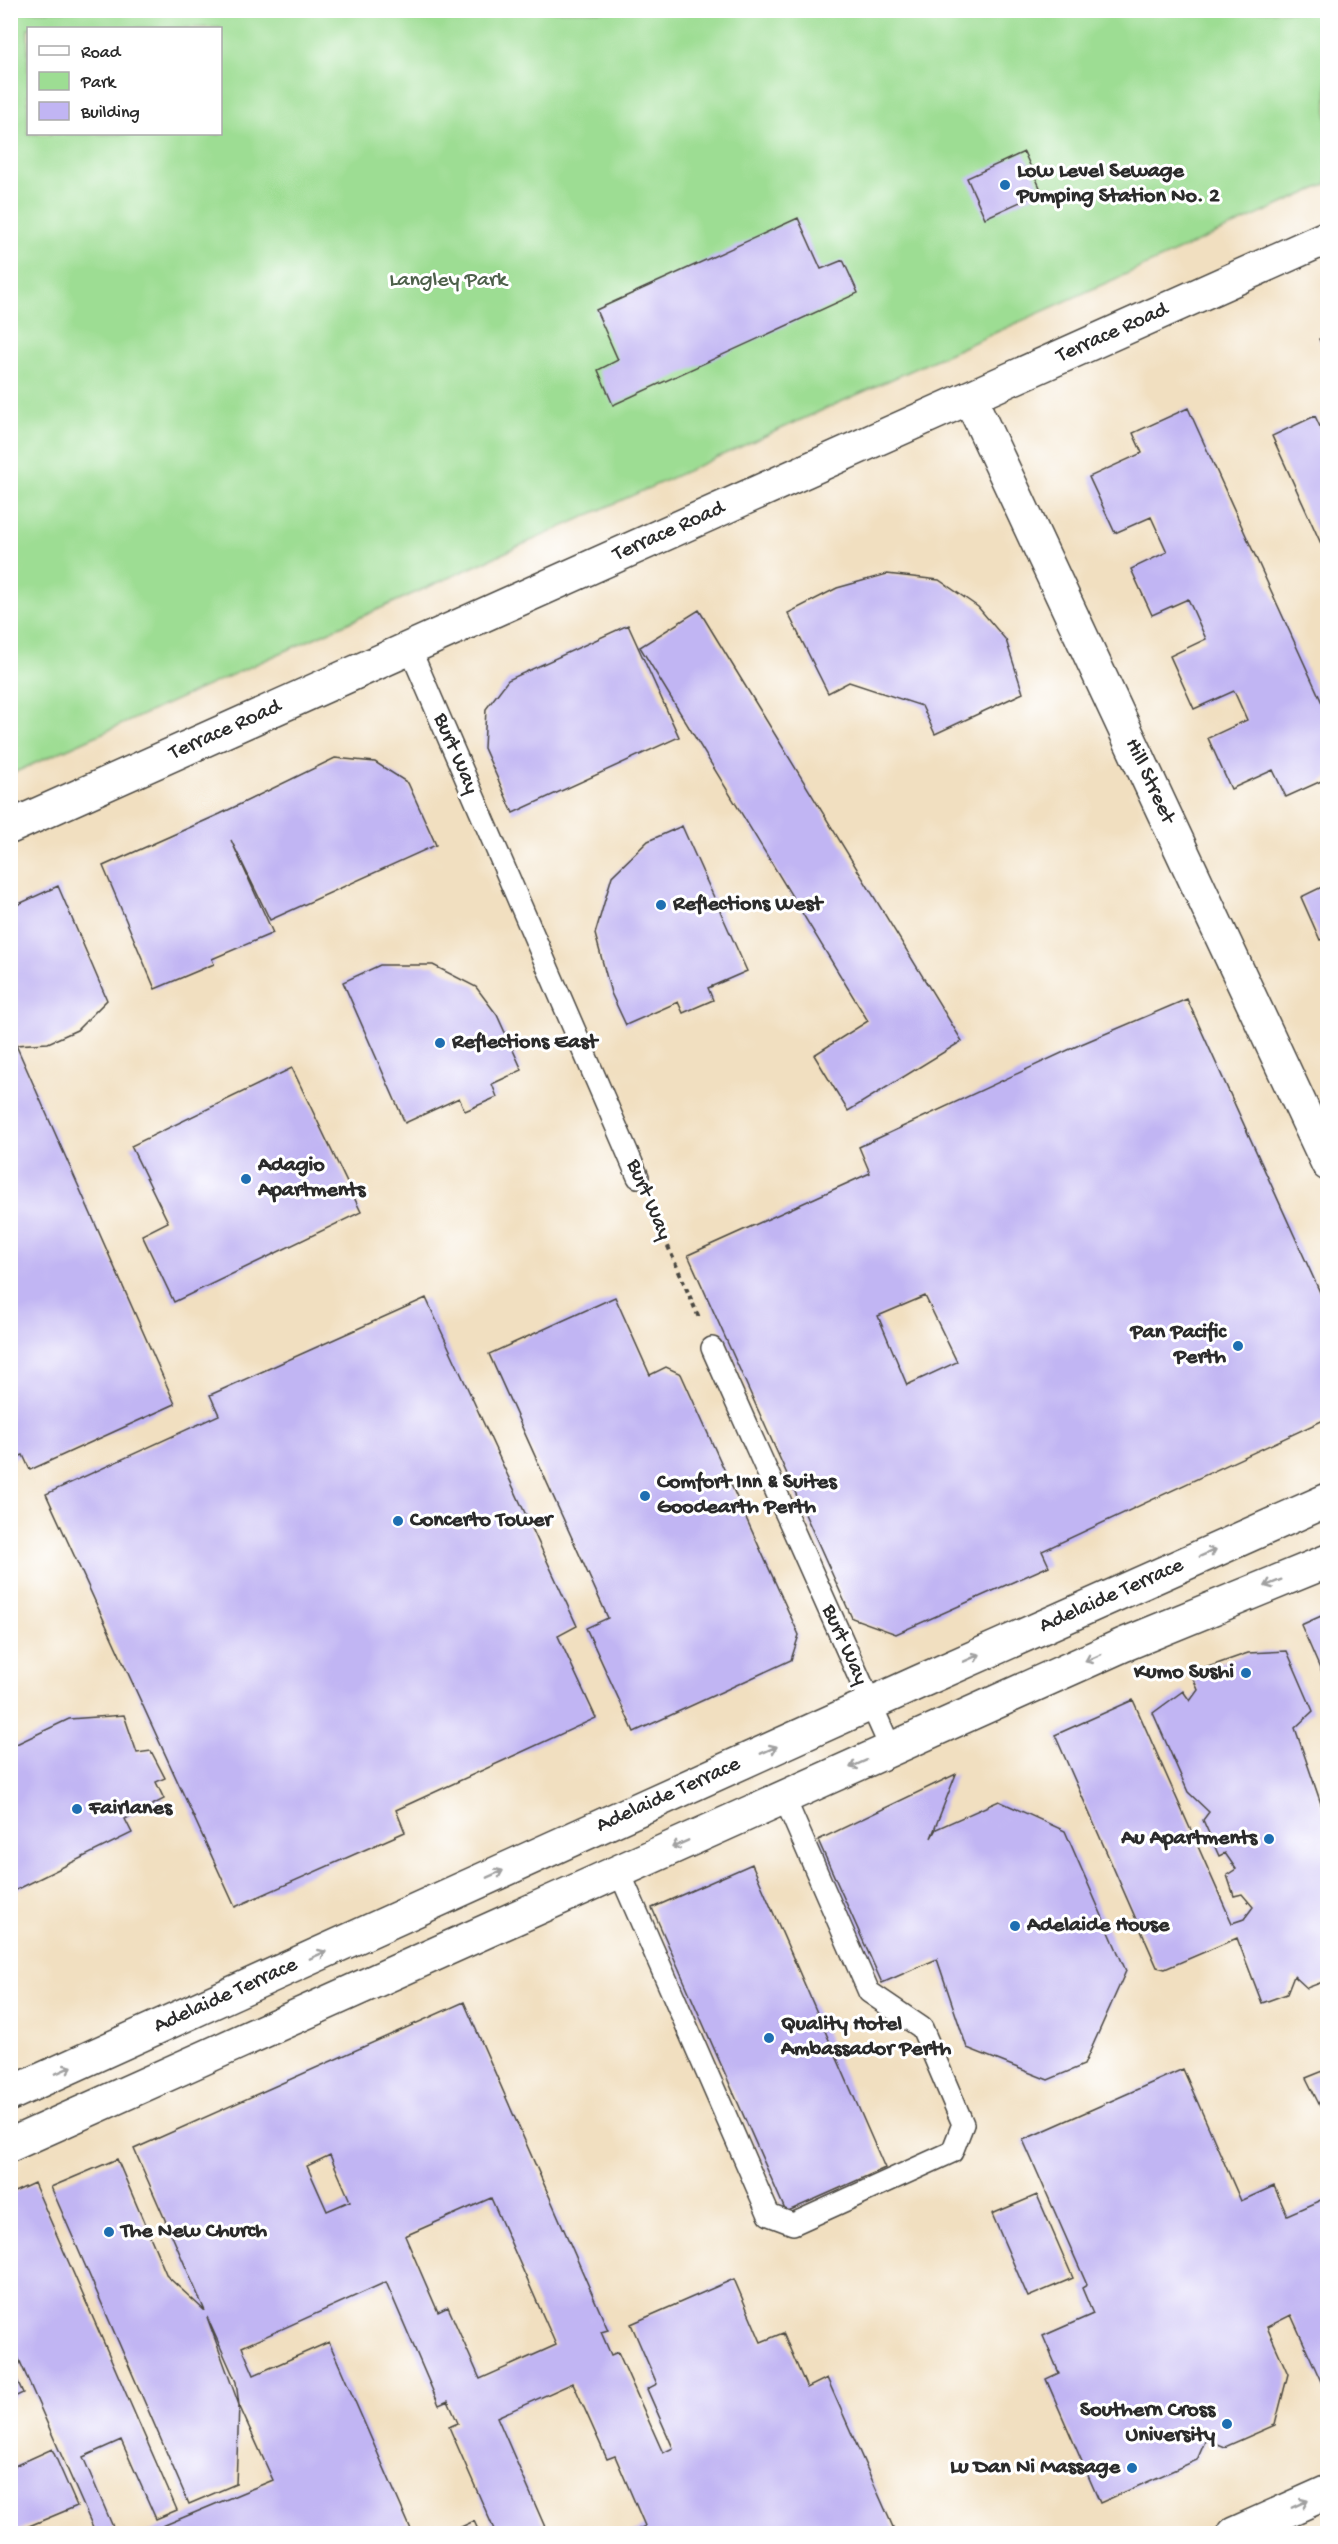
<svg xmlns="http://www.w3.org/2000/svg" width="1338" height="2544" font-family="'Gochi Hand',sans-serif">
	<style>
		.green { fill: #9ddd93; stroke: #64845f; stroke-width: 1.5; fill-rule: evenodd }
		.building { fill: #c1b5f3; fill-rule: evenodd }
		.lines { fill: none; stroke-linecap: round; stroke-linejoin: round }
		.service-casing { stroke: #494641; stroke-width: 24 }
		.tertiary-casing { stroke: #494641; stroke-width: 36 }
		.secondary-casing { stroke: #494641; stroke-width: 36 }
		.primary-casing { stroke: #494641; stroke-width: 36 }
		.path { stroke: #494641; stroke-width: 4; stroke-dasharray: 4.5 4.5; stroke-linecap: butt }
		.service { stroke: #fff; stroke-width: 21 }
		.tertiary { stroke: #fff; stroke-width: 33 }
		.secondary { stroke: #fff; stroke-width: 33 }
		.primary { stroke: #fff; stroke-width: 33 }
		.oneway { stroke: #a0a0a0 }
		.poi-dot { fill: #1f6fb2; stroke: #fff; stroke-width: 2 }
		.labels { text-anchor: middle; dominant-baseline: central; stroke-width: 6; stroke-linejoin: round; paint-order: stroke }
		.poi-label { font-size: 22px; font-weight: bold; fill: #2b2b2b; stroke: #fff; text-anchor: start }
		.park-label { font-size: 22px; fill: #4d604a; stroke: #fff }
		.street-label { font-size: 22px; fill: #2b2b2b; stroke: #fff }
	</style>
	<rect width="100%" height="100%" fill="#fff"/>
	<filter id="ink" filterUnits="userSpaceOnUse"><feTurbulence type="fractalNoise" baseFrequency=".0167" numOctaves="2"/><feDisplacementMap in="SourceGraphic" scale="12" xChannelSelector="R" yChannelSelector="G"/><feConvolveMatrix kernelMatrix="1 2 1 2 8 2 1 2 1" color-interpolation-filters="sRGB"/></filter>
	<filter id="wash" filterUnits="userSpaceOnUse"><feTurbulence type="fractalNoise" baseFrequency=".008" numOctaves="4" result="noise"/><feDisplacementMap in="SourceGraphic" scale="24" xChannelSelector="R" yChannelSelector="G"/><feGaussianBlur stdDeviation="1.35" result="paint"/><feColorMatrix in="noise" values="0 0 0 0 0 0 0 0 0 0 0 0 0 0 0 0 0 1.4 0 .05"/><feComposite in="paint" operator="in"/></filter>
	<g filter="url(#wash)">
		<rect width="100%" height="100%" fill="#f1dfc0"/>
		<path class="green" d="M 10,11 L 1327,11 L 1327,184 L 11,774 ZM 28,28 L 220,28 L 220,134 L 28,134 Z"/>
		<g id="blocks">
			<path class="building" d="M 1024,152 L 1042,192 L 985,218 L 967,178 Z
				M 798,218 L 821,269 L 843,260 L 858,293 L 613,405 L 598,370 L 618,360 L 596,310 Z
				M 1328,335 L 1328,357 L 1319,339 Z
				M 1188,408 L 1328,716 L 1328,778 L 1286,797 L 1273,770 L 1231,789 L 1208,738 L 1247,720 L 1234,691 L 1194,709 L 1170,656 L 1206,639 L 1188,599 L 1152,615 L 1131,569 L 1167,552 L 1151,517 L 1115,533 L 1089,477 L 1142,453 L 1133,433 Z
				M 1315,416 L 1328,444 L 1328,559 L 1272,436 Z
				M 887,574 L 939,580 L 978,607 L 1006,640 L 1023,693 L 935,734 L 922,706 L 849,682 L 828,693 L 788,613 L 837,588 Z
				M 699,610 L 962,1041 L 848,1111 L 814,1055 L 868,1021 L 640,647 Z
				M 628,625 L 679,737 L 513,813 L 484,748 L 486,709 L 508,680 Z
				M 335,758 L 375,762 L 408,783 L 436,845 L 270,920 L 231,840 L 273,933 L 212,959 L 214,964 L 155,989 L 103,866 L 220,814 Z
				M 682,826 L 747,971 L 708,988 L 713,1000 L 683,1013 L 678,1002 L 626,1025 L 611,993 L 595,934 L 612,876 L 648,841 Z
				M 1328,884 L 1328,937 L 1320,940 L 1301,897 Z
				M 58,886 L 107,1000 L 77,1030 L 48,1043 L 16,1045 L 175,1404 L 30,1470 L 23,1455 L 10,1460 L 10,908 Z
				M 380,965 L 433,965 L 476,987 L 497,1015 L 522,1070 L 492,1084 L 497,1097 L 465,1111 L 459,1098 L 405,1123 L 343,982 Z
				M 1187,999 L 1328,1310 L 1328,1418 L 1042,1551 L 1049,1566 L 896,1634 L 852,1618 L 688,1255 L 870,1173 L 859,1147 L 1079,1045 ZM 925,1296 L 957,1362 L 907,1385 L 878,1316 Z
				M 292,1068 L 361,1212 L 174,1302 L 142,1235 L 168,1222 L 131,1146 Z
				M 615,1297 L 650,1375 L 666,1367 L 681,1374 L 799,1635 L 791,1660 L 634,1732 L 586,1628 L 608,1618 L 489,1354 Z
				M 426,1298 L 577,1626 L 558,1636 L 596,1718 L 396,1810 L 405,1832 L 235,1907 L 46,1494 L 219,1415 L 210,1395 Z
				M 1328,1613 L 1328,1687 L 1301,1625 Z
				M 1287,1651 L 1313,1711 L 1295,1728 L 1328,1824 L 1328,1980 L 1307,1988 L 1294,1976 L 1287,1994 L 1262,2003 L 1237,1938 L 1165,1969 L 1157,1967 L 1055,1735 L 1133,1700 L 1232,1923 L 1244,1919 L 1253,1907 L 1242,1894 L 1234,1896 L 1227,1875 L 1236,1869 L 1225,1853 L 1219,1856 L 1203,1820 L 1209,1812 L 1188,1792 L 1153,1713 L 1183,1691 L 1190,1701 L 1198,1690 L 1191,1673 L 1248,1653 Z
				M 124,1715 L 137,1753 L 151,1751 L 165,1778 L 156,1782 L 164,1799 L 125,1819 L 132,1833 L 10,1893 L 10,1747 L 69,1719 Z
				M 956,1774 L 931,1838 L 936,1829 L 999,1801 L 1065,1831 L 1126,1971 L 1084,2065 L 1048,2080 L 967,2048 L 937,1959 L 882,1983 L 818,1840 Z
				M 752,1864 L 885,2168 L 786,2212 L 652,1908 Z
				M 464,2002 L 608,2330 L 601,2332 L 611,2355 L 618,2352 L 663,2453 L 673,2448 L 647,2389 L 657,2384 L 631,2324 L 734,2279 L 761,2342 L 783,2333 L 807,2388 L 827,2378 L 896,2534 L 630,2534 L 645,2526 L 615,2456 L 607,2459 L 573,2383 L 497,2417 L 548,2534 L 496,2534 L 449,2427 L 458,2423 L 448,2401 L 439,2405 L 386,2282 L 242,2347 L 254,2375 L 329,2342 L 413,2534 L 146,2533 L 273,2480 L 239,2405 L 236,2382 L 207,2317 L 239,2405 L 236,2484 L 189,2504 L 51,2187 L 117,2159 L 167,2276 L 205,2311 L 134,2149 ZM 330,2155 L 350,2201 L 327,2211 L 307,2166 ZM 491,2198 L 556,2345 L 480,2379 L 448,2307 L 438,2312 L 405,2236 Z
				M 1183,2069 L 1241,2201 L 1274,2186 L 1287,2215 L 1323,2199 L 1328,2208 L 1328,2397 L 1291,2315 L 1267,2327 L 1288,2374 L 1275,2425 L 1225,2447 L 1206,2439 L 1197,2460 L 1100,2503 L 1046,2379 L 1059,2373 L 1043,2336 L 1093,2314 L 1082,2288 L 1087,2285 L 1023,2140 Z
				M 1328,2069 L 1328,2122 L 1306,2078 Z
				M 34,2183 L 177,2510 L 156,2519 L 121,2440 L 83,2457 L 116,2534 L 96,2534 L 18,2357 L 10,2360 L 10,2194 Z
				M 1037,2195 L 1073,2278 L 1028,2297 L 992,2214 Z
				M 10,2365 L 23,2393 L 10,2399 Z
				M 52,2449 L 77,2506 L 10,2534 L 10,2468 Z
				M 474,2521 L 480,2534 L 446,2534 Z"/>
		</g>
	</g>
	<g filter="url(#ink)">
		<use href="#blocks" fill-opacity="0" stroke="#494641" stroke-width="1.5"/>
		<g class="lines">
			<defs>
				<path id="service" d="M 410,649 L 638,1177
					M 712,1348 L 891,1749
					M 619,1871 L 769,2215 L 793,2224 L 952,2152 L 963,2124 L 922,2028 L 869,1992 L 784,1797"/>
				<g id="tertiary">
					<path id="s1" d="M 970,398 L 1328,1164"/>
					<path id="s2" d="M 10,827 L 1328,237"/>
				</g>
				<path id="secondary" d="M 1234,2534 L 1328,2492"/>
				<g id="primary">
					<path id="s3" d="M 10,2094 L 919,1682 L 1328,1500"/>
					<path d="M 10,2145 L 1123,1645 L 1328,1561"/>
				</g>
			</defs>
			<use href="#service" class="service-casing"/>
			<use href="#tertiary" class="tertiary-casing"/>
			<use href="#secondary" class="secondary-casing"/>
			<use href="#primary" class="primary-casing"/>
			<path class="path" d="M 650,1205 L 700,1320"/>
			<use href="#service" class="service"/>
			<use href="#tertiary" class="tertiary"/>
			<use href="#secondary" class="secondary"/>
			<use href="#primary" class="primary"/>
		</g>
		<defs><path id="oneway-shaft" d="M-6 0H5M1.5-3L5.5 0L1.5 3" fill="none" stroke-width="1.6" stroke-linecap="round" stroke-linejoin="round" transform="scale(1.5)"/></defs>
		<g class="oneway">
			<use href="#oneway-shaft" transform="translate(1208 1553) rotate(-24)"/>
			<use href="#oneway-shaft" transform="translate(1273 1583) rotate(158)"/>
			<use href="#oneway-shaft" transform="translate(972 1658) rotate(-24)"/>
			<use href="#oneway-shaft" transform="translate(1093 1658) rotate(156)"/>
			<use href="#oneway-shaft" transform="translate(769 1750) rotate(-24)"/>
			<use href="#oneway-shaft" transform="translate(858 1764) rotate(156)"/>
			<use href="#oneway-shaft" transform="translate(680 1844) rotate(156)"/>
			<use href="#oneway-shaft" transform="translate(495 1874) rotate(-24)"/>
			<use href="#oneway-shaft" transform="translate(318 1955) rotate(-24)"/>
			<use href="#oneway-shaft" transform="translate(64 2070) rotate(-24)"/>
			<use href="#oneway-shaft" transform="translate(1300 2504) rotate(-24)"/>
		</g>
	</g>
	<g class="poi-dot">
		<circle cx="1005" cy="185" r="6"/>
		<circle cx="661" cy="905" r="6"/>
		<circle cx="440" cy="1043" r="6"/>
		<circle cx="246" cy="1179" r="6"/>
		<circle cx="1238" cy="1346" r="6"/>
		<circle cx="645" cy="1496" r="6"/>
		<circle cx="398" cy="1521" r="6"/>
		<circle cx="1246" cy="1673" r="6"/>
		<circle cx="77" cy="1809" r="6"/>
		<circle cx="1269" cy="1839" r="6"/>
		<circle cx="1015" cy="1926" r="6"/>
		<circle cx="769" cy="2038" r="6"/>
		<circle cx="109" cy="2232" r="6"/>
		<circle cx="1227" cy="2424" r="6"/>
		<circle cx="1132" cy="2468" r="6"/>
	</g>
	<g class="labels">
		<g class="poi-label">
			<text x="1017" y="172">Low Level Sewage<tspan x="1017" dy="25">Pumping Station No. 2</tspan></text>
			<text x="673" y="905">Reflections West</text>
			<text x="452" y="1043">Reflections East</text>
			<text x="258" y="1166">Adagio<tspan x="258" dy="25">Apartments</tspan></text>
			<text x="1226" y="1333" text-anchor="end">Pan Pacific<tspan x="1226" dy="25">Perth</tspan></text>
			<text x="657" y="1483">Comfort Inn &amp; Suites<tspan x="657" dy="25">Goodearth Perth</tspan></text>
			<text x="410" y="1521">Concerto Tower</text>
			<text x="1234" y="1673" text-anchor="end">Kumo Sushi</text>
			<text x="89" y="1809">Fairlanes</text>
			<text x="1257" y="1839" text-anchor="end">Au Apartments</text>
			<text x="1027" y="1926">Adelaide House</text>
			<text x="781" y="2025">Quality Hotel<tspan x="781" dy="25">Ambassador Perth</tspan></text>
			<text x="121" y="2232">The New Church</text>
			<text x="1215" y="2411" text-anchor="end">Southern Cross<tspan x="1215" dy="25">University</tspan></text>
			<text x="1120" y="2468" text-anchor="end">Lu Dan Ni Massage</text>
		</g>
		<g class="park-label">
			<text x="448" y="281">Langley Park</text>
		</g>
		<g class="street-label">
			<text stroke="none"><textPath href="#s2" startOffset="1208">Terrace Road</textPath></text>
			<text stroke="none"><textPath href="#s2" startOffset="722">Terrace Road</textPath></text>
			<text stroke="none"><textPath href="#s2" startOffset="236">Terrace Road</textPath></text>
			<text transform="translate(455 754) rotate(67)">Burt Way</text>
			<text stroke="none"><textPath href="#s1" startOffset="423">Hill Street</textPath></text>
			<text transform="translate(648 1200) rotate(67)">Burt Way</text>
			<text stroke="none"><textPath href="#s3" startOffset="1209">Adelaide Terrace</textPath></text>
			<text transform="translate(844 1645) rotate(66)">Burt Way</text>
			<text stroke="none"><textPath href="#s3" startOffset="723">Adelaide Terrace</textPath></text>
			<text stroke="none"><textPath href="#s3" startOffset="237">Adelaide Terrace</textPath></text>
		</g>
	</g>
	<rect width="1338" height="2544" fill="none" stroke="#fff" stroke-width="36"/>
	<rect x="27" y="27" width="195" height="108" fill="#ffffff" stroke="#aaaaaa" stroke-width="1.5"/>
	<rect x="39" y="46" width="30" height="9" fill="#ffffff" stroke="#aaaaaa" stroke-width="1.5"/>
	<text x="81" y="57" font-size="18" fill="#2b2b2b">Road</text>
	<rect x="39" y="72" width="30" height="18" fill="#9ddd93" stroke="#aaaaaa" stroke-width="1.5"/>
	<text x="81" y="87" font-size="18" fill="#2b2b2b">Park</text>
	<rect x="39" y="102" width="30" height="18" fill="#c1b5f3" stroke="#aaaaaa" stroke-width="1.5"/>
	<text x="81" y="117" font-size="18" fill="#2b2b2b">Building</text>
</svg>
